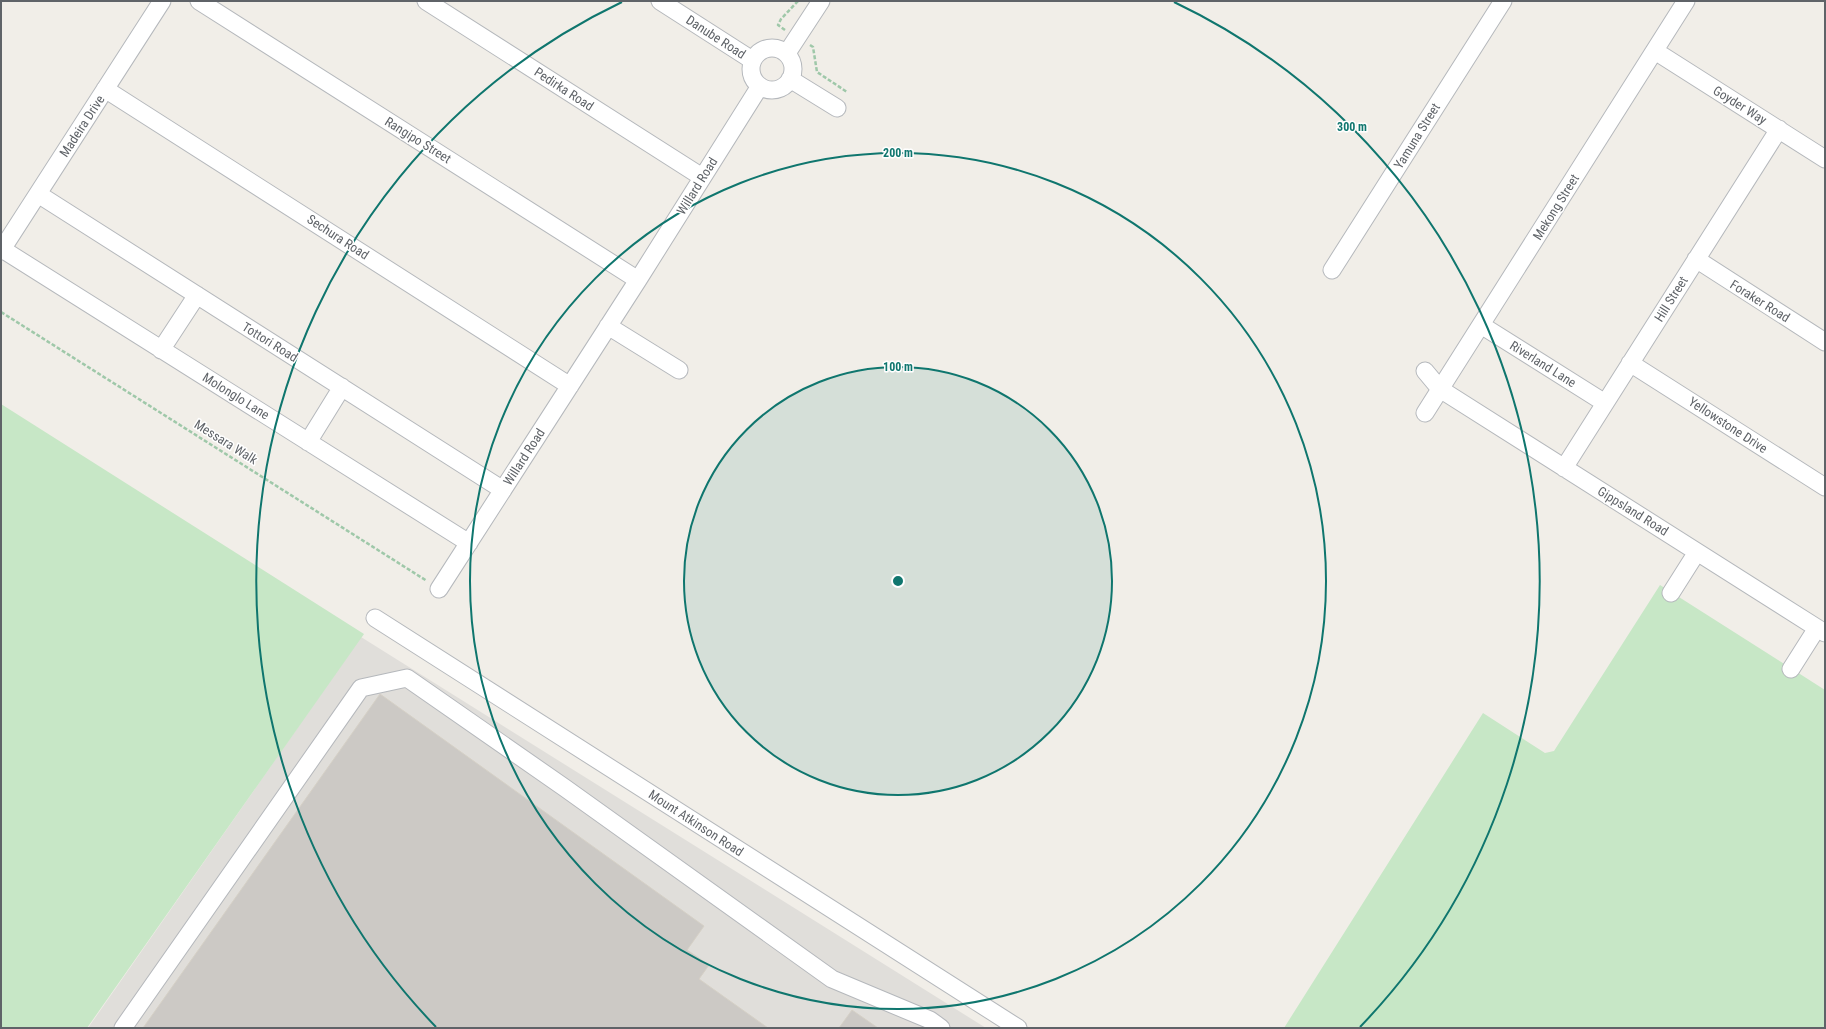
<svg xmlns="http://www.w3.org/2000/svg" width="1826" height="1029" font-family="'Roboto Condensed',sans-serif">
	<style>
		.industrial { fill: #e0deda }
		.green { fill: #c7e7c6 }
		.building { fill: #ccc9c5; stroke: #d5d0c6 }
		.lines { fill: none; stroke-linecap: round; stroke-linejoin: round }
		.minor-casing { stroke: #b5b8bc; stroke-width: 19 }
		.path { stroke: #9fc8a9; stroke-width: 2.5; stroke-dasharray: 4 2; stroke-linecap: butt }
		.minor { stroke: #fff; stroke-width: 17 }
		.ring { fill: none; stroke: #0f766e; stroke-width: 2 }
		.labels { text-anchor: middle; dominant-baseline: central; stroke-width: 3; stroke-linejoin: round; paint-order: stroke }
		.street-label { font-size: 13px; fill: #5f6368; stroke: #fff }
		.centre { fill: #0f766e; stroke: #fff; stroke-width: 2 }
		.ring-label { font-size: 12px; text-anchor: middle; font-weight: bold; fill: #0f766e; stroke: #fff; stroke-width: 3; stroke-linejoin: round; paint-order: stroke }
	</style>
	<rect width="100%" height="100%" fill="#f1eee8"/>
	<path class="industrial" d="M 361,637 L 986,1028 L 88,1028 Z"/>
	<path class="green" d="M 1,404 L 364,634 L 87,1028 L 1,1028 Z
		M 1660,585 L 1825,690 L 1825,1028 L 1284,1028 L 1483,713 L 1545,753 L 1554,751 Z"/>
	<path class="building" d="M 380,694 L 704,926 L 687,950 L 709,965 L 699,979 L 768,1028 L 143,1028 Z
		M 852,1010 L 878,1028 L 839,1028 Z"/>
	<g class="lines">
		<defs>
			<path id="minor" d="M 199,1 L 638,280
				M 426,1 L 702,177
				M 660,1 L 752,60
				M751 69a21 21 0 1 1 42 0a21 21 0 1 1-42 0Z
				M 1655,51 L 1825,159
				M 787,53 L 821,1
				M 790,79 L 837,108
				M 105,89 L 570,386
				M 38,194 L 503,490
				M 2,249 L 469,543
				M 1,251 L 162,1
				M 1696,259 L 1825,342
				M 1332,270 L 1503,1
				M 1481,325 L 1605,403
				M 608,326 L 679,370
				M 161,350 L 197,295
				M 1630,363 L 1825,487
				M 1425,371 L 1440,389 L 1825,633
				M 1425,413 L 1686,1
				M 308,442 L 342,387
				M 1564,468 L 1779,129
				M 439,589 L 638,280 L 760,86
				M 1671,593 L 1697,552
				M 375,618 L 1018,1028
				M 1791,669 L 1817,628
				M 123,1028 L 361,688 L 407,678 L 565,788 L 832,979 L 930,1020 L 941,1028"/>
		</defs>
		<use href="#minor" class="minor-casing"/>
		<path class="path" d="M 785,30 L 778,25 L 781,19 L 798,1
			M 810,45 L 813,47 L 817,72 L 847,92
			M 1,312 L 427,581"/>
		<use href="#minor" class="minor"/>
	</g>
	<circle cx="898" cy="581" r="214" fill="#0f766e" fill-opacity=".12"/>
	<g class="ring">
		<circle cx="898" cy="581" r="214"/>
		<circle cx="898" cy="581" r="428"/>
		<path d="M436 1027A642 642 0 0 1 622 2M1174 2A642 642 0 0 1 1360 1027"/>
	</g>
	<g class="labels">
		<g class="street-label">
			<text transform="translate(716 37) rotate(33)">Danube Road</text>
			<text transform="translate(564 89) rotate(33)">Pedirka Road</text>
			<text transform="translate(1740 105) rotate(32)">Goyder Way</text>
			<text transform="translate(82 126) rotate(-57)">Madeira Drive</text>
			<text transform="translate(1417 136) rotate(-58)">Yamuna Street</text>
			<text transform="translate(418 140) rotate(32)">Rangipo Street</text>
			<text transform="translate(697 186) rotate(-58)">Willard Road</text>
			<text transform="translate(1556 207) rotate(-58)">Mekong Street</text>
			<text transform="translate(338 237) rotate(33)">Sechura Road</text>
			<text transform="translate(1671 299) rotate(-58)">Hill Street</text>
			<text transform="translate(1760 301) rotate(32)">Foraker Road</text>
			<text transform="translate(270 342) rotate(32)">Tottori Road</text>
			<text transform="translate(1543 364) rotate(32)">Riverland Lane</text>
			<text transform="translate(236 396) rotate(32)">Molonglo Lane</text>
			<text transform="translate(1728 425) rotate(33)">Yellowstone Drive</text>
			<text transform="translate(226 442) rotate(32)">Messara Walk</text>
			<text transform="translate(524 457) rotate(-57)">Willard Road</text>
			<text transform="translate(1633 511) rotate(32)">Gippsland Road</text>
			<text transform="translate(696 823) rotate(33)">Mount Atkinson Road</text>
		</g>
	</g>
	<circle cx="898" cy="581" r="6" class="centre"/>
	<g class="ring-label">
		<text x="1352" y="131">300 m</text>
		<text x="898" y="157">200 m</text>
		<text x="898" y="371">100 m</text>
	</g>
	<rect width="1826" height="1029" fill="none" stroke="#5f6368" stroke-width="4"/>
</svg>
